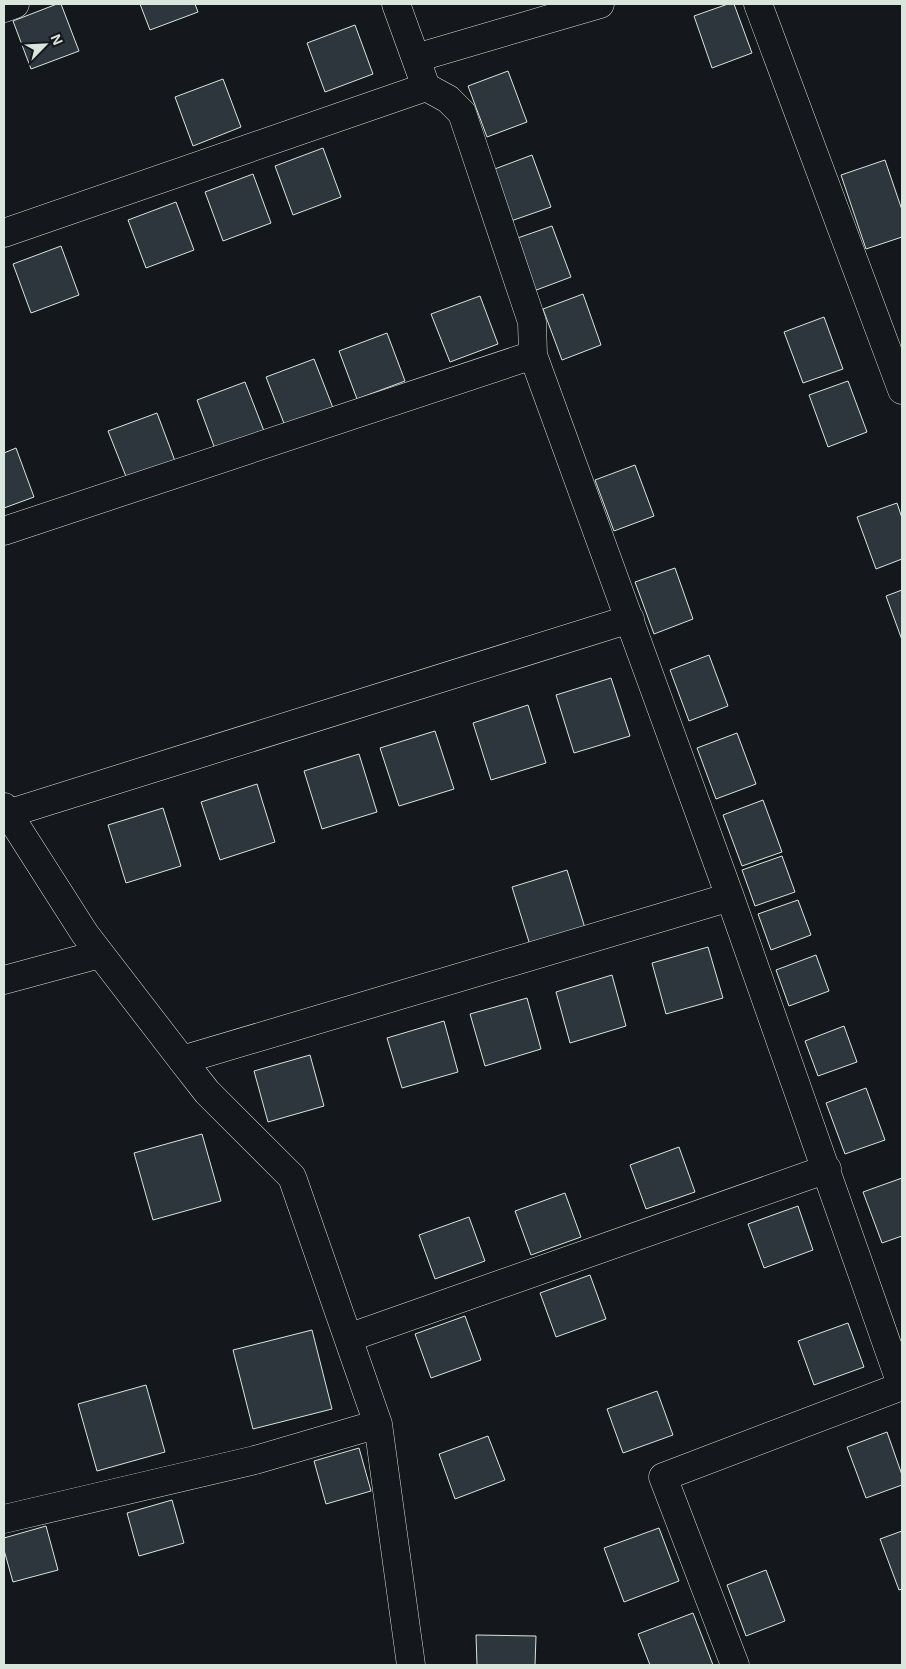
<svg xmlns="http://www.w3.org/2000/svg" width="906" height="1669" font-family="Helvetica,sans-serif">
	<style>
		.building { fill: #2c363c; stroke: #d8e6dc }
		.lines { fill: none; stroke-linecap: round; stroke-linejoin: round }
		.minor-casing { stroke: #d8e6dc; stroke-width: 29 }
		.minor { stroke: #14181c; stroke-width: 28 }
	</style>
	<rect width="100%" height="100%" fill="#14181c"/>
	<path class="building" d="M 57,4 L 61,4 L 79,51 L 31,69 L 13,21 Z
		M 140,4 L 195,4 L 198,12 L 150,30 Z
		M 728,4 L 734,4 L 752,53 L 712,68 L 694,16 Z
		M 355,25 L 373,74 L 325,92 L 307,43 Z
		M 508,71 L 527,122 L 487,137 L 468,86 Z
		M 223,79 L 241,127 L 193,146 L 175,97 Z
		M 323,148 L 341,197 L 293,215 L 275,166 Z
		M 532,155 L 551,207 L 511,221 L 492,170 Z
		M 885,160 L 902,210 L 902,237 L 866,249 L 841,175 Z
		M 253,174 L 271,223 L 223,241 L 205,192 Z
		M 176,202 L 194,250 L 146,268 L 128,220 Z
		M 552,226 L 571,277 L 531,292 L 512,240 Z
		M 61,246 L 79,295 L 31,313 L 13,264 Z
		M 583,294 L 601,345 L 562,360 L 543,309 Z
		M 480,296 L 498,344 L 450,362 L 431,314 Z
		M 824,317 L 843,369 L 803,383 L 784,332 Z
		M 387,333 L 405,381 L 357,399 L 339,351 Z
		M 314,359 L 333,408 L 285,426 L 266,377 Z
		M 848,381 L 867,432 L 828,447 L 809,395 Z
		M 245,382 L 264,431 L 215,449 L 197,400 Z
		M 157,413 L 175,461 L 127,479 L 108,431 Z
		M 16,448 L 34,497 L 4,508 L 4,453 Z
		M 635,465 L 654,516 L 614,531 L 595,480 Z
		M 897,503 L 902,518 L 902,559 L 876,569 L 857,517 Z
		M 675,568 L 693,619 L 654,634 L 635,582 Z
		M 902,590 L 902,640 L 886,596 Z
		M 709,655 L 728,706 L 689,721 L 670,670 Z
		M 611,678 L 630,736 L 574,753 L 556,695 Z
		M 528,705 L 546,763 L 491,780 L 473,723 Z
		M 435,731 L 454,789 L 399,806 L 380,748 Z
		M 737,733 L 756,784 L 716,799 L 697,748 Z
		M 359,754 L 377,812 L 322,829 L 304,771 Z
		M 257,784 L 275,842 L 220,860 L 201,802 Z
		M 763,800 L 782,852 L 742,866 L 723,815 Z
		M 163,808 L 181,866 L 126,883 L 108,825 Z
		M 782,856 L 795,892 L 755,906 L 742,870 Z
		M 567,870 L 585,928 L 530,945 L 512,887 Z
		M 798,900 L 811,935 L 771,950 L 758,914 Z
		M 708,947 L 723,998 L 666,1014 L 652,963 Z
		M 816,955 L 829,991 L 789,1006 L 776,970 Z
		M 612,975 L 626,1026 L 570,1043 L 556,992 Z
		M 527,998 L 541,1049 L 485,1066 L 470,1014 Z
		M 444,1021 L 458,1072 L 402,1088 L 387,1038 Z
		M 844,1026 L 857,1062 L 818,1076 L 805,1041 Z
		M 310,1055 L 324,1106 L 268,1122 L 254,1071 Z
		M 866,1088 L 885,1140 L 845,1154 L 826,1103 Z
		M 202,1134 L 221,1201 L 153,1220 L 134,1153 Z
		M 679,1147 L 695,1192 L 646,1209 L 630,1165 Z
		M 902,1178 L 902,1236 L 882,1243 L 863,1192 Z
		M 565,1193 L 581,1237 L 531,1255 L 515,1211 Z
		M 798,1206 L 813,1250 L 764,1268 L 748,1224 Z
		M 469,1217 L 485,1261 L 435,1279 L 419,1235 Z
		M 590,1275 L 606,1319 L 556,1337 L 540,1293 Z
		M 465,1316 L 481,1360 L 431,1378 L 415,1334 Z
		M 848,1323 L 864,1367 L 814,1385 L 798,1341 Z
		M 312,1330 L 332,1409 L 253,1429 L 233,1350 Z
		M 146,1385 L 165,1452 L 97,1471 L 78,1404 Z
		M 657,1391 L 673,1435 L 623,1453 L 607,1409 Z
		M 887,1432 L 902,1475 L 902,1485 L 866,1498 L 847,1447 Z
		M 488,1436 L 505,1480 L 455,1499 L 439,1454 Z
		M 359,1448 L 371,1491 L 326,1504 L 314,1461 Z
		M 172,1500 L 184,1543 L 139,1556 L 127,1513 Z
		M 46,1526 L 58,1570 L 13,1582 L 4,1550 L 4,1538 Z
		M 659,1528 L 679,1581 L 624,1602 L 604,1548 Z
		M 902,1531 L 902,1589 L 899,1590 L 880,1539 Z
		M 766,1570 L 785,1621 L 746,1636 L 727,1585 Z
		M 693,1613 L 713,1665 L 650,1665 L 638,1634 Z
		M 476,1635 L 536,1636 L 535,1665 L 477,1665 Z"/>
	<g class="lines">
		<defs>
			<path id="minor" d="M 396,4 L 426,87 L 448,99 L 462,113 L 532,322 L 533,355 L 730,897 L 902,1387
				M 758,4 L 902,390
				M 4,8 L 15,4
				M 416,58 L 600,4
				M 4,233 L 426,87
				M 4,531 L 533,355
				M 4,807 L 85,934 L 182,1060 L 207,1092 L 292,1177 L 378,1424 L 411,1665
				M 7,814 L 630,619
				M 4,980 L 100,954
				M 182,1060 L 730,897
				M 348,1338 L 827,1169
				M 4,1519 L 255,1460 L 378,1424
				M 735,1665 L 663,1477 L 902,1386"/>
		</defs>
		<use href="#minor" class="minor-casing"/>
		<use href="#minor" class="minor"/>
	</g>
	<rect width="906" height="1669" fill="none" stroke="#d8e6dc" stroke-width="10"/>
	<g transform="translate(45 45) rotate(66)" stroke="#14181c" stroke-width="4" paint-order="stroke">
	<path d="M0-4L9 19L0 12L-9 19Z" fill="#d8e6dc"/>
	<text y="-8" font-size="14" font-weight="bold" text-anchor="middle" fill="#d8e6dc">N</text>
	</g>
</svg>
